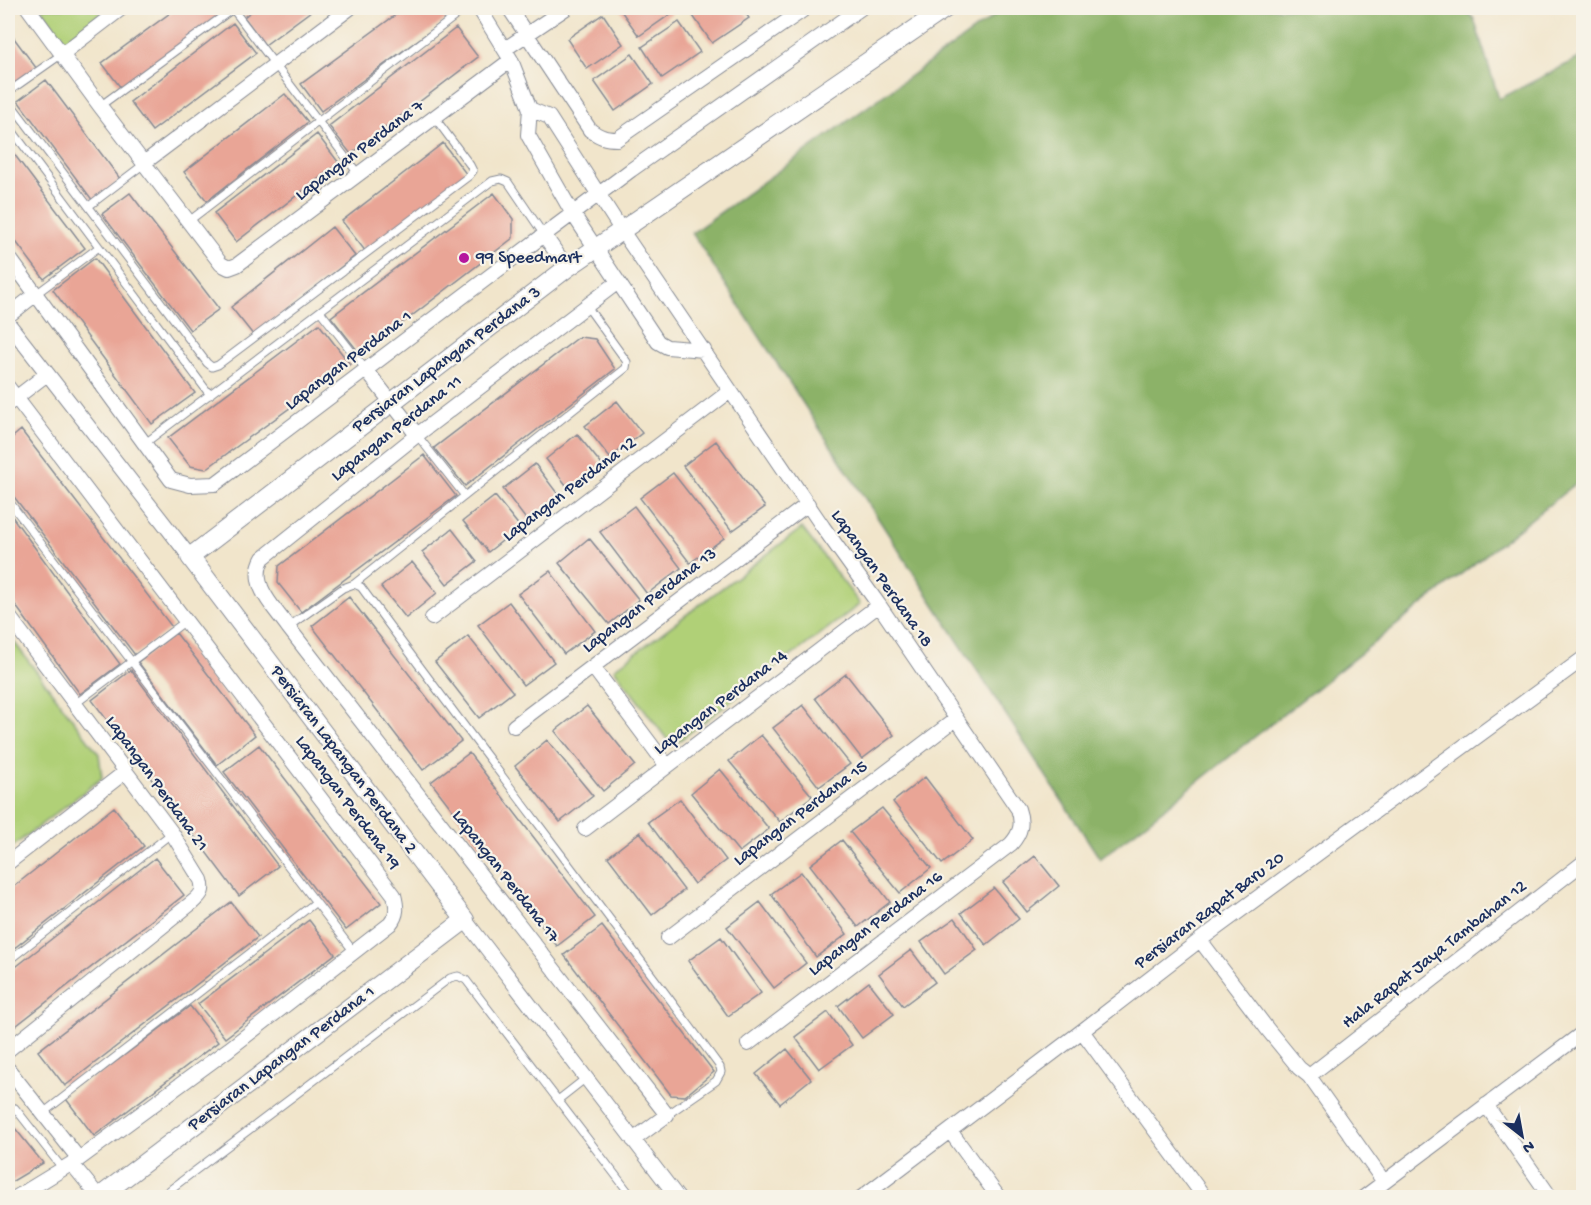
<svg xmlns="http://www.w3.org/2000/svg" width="1591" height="1205" font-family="'Gochi Hand',sans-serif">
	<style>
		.green { fill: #b0d077; stroke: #66806a; stroke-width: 1.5 }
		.forest { fill: #8cb268; stroke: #547063; stroke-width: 1.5 }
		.building { fill: #e9a596 }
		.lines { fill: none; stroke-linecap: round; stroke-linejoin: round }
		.lane-casing { stroke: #868a94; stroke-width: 9 }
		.street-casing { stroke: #868a94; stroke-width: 16 }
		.secondary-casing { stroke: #868a94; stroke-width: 20 }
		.lane { stroke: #fff; stroke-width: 7 }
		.street { stroke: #fff; stroke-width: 14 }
		.secondary { stroke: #fff; stroke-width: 18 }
		.poi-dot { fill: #b5179e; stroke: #f7f3e8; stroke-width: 2 }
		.labels { text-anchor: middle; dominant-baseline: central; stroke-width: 4.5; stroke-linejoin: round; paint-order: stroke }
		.street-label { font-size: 18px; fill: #1b2f5e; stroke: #f7f3e8 }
		.poi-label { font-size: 18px; fill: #1b2f5e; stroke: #f7f3e8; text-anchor: start }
	</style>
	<rect width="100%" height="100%" fill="#f7f3e8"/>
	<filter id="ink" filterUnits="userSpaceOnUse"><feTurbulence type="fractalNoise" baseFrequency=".0167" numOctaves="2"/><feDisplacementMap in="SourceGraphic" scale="12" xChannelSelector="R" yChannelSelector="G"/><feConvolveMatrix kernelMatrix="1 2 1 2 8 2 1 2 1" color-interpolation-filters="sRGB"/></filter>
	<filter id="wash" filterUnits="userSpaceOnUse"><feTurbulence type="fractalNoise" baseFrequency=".008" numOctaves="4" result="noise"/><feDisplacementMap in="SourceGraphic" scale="24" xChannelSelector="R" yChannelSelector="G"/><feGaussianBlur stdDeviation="1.35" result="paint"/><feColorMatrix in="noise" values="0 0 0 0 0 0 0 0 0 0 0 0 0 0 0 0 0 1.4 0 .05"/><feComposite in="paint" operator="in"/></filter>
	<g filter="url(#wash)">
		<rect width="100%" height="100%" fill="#f1e5cb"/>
		<path class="green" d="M 41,8 L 109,8 L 65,41 Z
			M 802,528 L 860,604 L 672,746 L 614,669 Z
			M 8,634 L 99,754 L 102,778 L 8,850 Z"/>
		<path class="forest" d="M 1005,8 L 1463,8 L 1474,19 L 1499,99 L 1583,56 L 1583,478 L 1100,859 L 692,233 Z"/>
		<g id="blocks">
			<path class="building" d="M 177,8 L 221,8 L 225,12 L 121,88 L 102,63 Z
				M 256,8 L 315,8 L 265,45 L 244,17 Z
				M 405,8 L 442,8 L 449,17 L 321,111 L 301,84 Z
				M 619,8 L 668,8 L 672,13 L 639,36 Z
				M 700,8 L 742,8 L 749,18 L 712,43 L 691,13 Z
				M 603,14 L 623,44 L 587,69 L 567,39 Z
				M 679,22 L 700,52 L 662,78 L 642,47 Z
				M 233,23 L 256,53 L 152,131 L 130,102 Z
				M 456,28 L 478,57 L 351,154 L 329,126 Z
				M 8,30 L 37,69 L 8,92 Z
				M 632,54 L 653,84 L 615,111 L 594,81 Z
				M 46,80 L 121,180 L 93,201 L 18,101 Z
				M 285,94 L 308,122 L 207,201 L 184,172 Z
				M 317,134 L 339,163 L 236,242 L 214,213 Z
				M 443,143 L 467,175 L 366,252 L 342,221 Z
				M 8,146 L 85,248 L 44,279 L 8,231 Z
				M 130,193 L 219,309 L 190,330 L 102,214 Z
				M 494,193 L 513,219 L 513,238 L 361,355 L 331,317 Z
				M 332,227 L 355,256 L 254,336 L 231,307 Z
				M 95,258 L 195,393 L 152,424 L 53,290 Z
				M 319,324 L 350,364 L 206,469 L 190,466 L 168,438 Z
				M 579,337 L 595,339 L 615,369 L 465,486 L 434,448 Z
				M 617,401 L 642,433 L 610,458 L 585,426 Z
				M 21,430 L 172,627 L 135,655 L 8,489 L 8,441 Z
				M 577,434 L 602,465 L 570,490 L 546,459 Z
				M 716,441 L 765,507 L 732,531 L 683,466 Z
				M 424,455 L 456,496 L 301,612 L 278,583 L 279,566 Z
				M 535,464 L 560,497 L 528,522 L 503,489 Z
				M 673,473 L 724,538 L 690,563 L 640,498 Z
				M 495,496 L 520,527 L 488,552 L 463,521 Z
				M 634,506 L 681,568 L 647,594 L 600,532 Z
				M 8,511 L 120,664 L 80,694 L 8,595 Z
				M 452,529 L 477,561 L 447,584 L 422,552 Z
				M 589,538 L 639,600 L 609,624 L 559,563 Z
				M 412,562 L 437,593 L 406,618 L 381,587 Z
				M 550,571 L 595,631 L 564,654 L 518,594 Z
				M 349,597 L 461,741 L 423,770 L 312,626 Z
				M 509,602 L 554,662 L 523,685 L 478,625 Z
				M 176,633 L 255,735 L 217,765 L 138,662 Z
				M 468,636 L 513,692 L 479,718 L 435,662 Z
				M 131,670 L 278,866 L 239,896 L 92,700 Z
				M 846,674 L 894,735 L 862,759 L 815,698 Z
				M 803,705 L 850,764 L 819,787 L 773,728 Z
				M 587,706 L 635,765 L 603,791 L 555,731 Z
				M 761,735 L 812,796 L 780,822 L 729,761 Z
				M 547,740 L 593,796 L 560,822 L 515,766 Z
				M 259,745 L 381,903 L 346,930 L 224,772 Z
				M 469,753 L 595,917 L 557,946 L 431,782 Z
				M 720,769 L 769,829 L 739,852 L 691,793 Z
				M 925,777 L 973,840 L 942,864 L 893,802 Z
				M 680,799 L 726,860 L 694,884 L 648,822 Z
				M 114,807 L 144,846 L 8,953 L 8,891 Z
				M 882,808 L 931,868 L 900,893 L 850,832 Z
				M 640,832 L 684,890 L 652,915 L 608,857 Z
				M 842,840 L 890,902 L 858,927 L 810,865 Z
				M 1035,856 L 1059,886 L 1027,912 L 1003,882 Z
				M 155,858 L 184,895 L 8,1032 L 8,973 Z
				M 801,872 L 847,934 L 816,957 L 771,894 Z
				M 994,888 L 1019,919 L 986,945 L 961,913 Z
				M 231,902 L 258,937 L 65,1086 L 38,1051 Z
				M 760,902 L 806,963 L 774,988 L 727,927 Z
				M 955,918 L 977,950 L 944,974 L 921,942 Z
				M 309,920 L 335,954 L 225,1038 L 198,1004 Z
				M 602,926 L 714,1072 L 685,1096 L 671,1095 L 564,955 Z
				M 721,937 L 761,993 L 728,1016 L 688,961 Z
				M 911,950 L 935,982 L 903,1006 L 879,974 Z
				M 869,982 L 894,1014 L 862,1038 L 838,1006 Z
				M 190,1006 L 218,1042 L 94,1136 L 66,1099 Z
				M 828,1012 L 852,1045 L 819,1069 L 795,1037 Z
				M 787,1049 L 811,1079 L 780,1104 L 756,1074 Z
				M 14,1127 L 43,1163 L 8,1184 L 8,1131 Z"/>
		</g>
	</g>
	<g filter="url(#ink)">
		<use href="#blocks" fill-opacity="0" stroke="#868a94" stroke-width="1.5"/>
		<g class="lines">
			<defs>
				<path id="lane" d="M 232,8 L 359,175
					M 8,92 L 62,54
					M 8,100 L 207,363 L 212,367 L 218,365 L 469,176 L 473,171 L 470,165 L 435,118
					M 100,106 L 234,8
					M 8,125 L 210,395
					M 89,206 L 144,164
					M 189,221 L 466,8
					M 36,294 L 99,247
					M 320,311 L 366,370
					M 417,435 L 465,496
					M 144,444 L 492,181 L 501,179 L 508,182 L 544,235
					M 8,500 L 354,952
					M 354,584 L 626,368 L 627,362 L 586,305
					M 288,627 L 343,588 L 354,584 L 361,587 C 479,748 602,906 720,1067 L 721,1072 L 716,1081 L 667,1115
					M 75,704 L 187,620
					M 8,961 L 172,833
					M 558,1100 L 586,1078
					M 8,1112 L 15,1108 L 63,1169
					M 43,1113 L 316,902
					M 159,1198 L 450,978 L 458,976 L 466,980 L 633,1198"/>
				<path id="street" d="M 28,8 L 100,106 L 221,264 L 229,268 L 237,265 L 511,60
					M 479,8 L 511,60 L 530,109 L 528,135 L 573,214 L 658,342 L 667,347 L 704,350
					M 509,8 L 590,130 C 600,137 605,139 617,139 L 806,8
					M 505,49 L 566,8
					M 62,54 L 122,8
					M 530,109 L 549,117 L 622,231 L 823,527 L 879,605 L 1018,809 C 1023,823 1021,833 1011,844 L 748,1044
					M 144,163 L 350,8
					M 544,235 L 631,170 L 861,8
					M 8,256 L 171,480 L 190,485 L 215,484 L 544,235 L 567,268
					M 618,282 L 417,435 L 263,558 C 248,584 274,607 288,627 L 667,1115 L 633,1140
					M 8,316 L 36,294
					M 8,323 L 190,557
					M 366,370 L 417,435
					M 8,387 L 394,895 C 397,907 398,914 390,924 L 229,1049 L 79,1159 L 15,1198
					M 8,404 L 47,374
					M 8,615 L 172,833 L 201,880 C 204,890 202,894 194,901 L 8,1050
					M 432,618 L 730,391
					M 593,667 L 667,766
					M 514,726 L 808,504
					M 585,829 L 879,605
					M 8,863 L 125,772
					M 465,920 L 678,1198
					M 668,938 L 956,719
					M 1200,940 L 1268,1030 L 1299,1068 L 1309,1076 L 1384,1182
					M 1082,1031 L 1205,1198
					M 8,1069 L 79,1159
					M 1309,1076 L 1584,862
					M 1486,1105 L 1551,1198
					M 950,1131 L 999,1198
					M 72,1164 L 99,1197
					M 861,1198 L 1082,1031 L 1200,940 L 1584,658
					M 1363,1198 L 1584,1032"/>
				<path id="secondary" d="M 98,1198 L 465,920 L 190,557 L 567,268 L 946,8"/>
			</defs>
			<use href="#lane" class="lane-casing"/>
			<use href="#street" class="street-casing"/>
			<use href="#secondary" class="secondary-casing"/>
			<use href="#lane" class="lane"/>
			<use href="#street" class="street"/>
			<use href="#secondary" class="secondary"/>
		</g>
	</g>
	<circle class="poi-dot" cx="464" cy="258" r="6"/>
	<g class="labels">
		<g class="street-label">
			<text transform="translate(360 151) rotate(-37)">Lapangan Perdana 7</text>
			<text transform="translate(447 360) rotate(-37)">Persiaran Lapangan Perdana 3</text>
			<text transform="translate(349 361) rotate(-37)">Lapangan Perdana 1</text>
			<text transform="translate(397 429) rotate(-38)">Lapangan Perdana 11</text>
			<text transform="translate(570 490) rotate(-37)">Lapangan Perdana 12</text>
			<text transform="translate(881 579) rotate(55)">Lapangan Perdana 18</text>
			<text transform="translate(650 601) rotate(-37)">Lapangan Perdana 13</text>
			<text transform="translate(721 703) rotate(-37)">Lapangan Perdana 14</text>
			<text transform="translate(343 760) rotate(53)">Persiaran Lapangan Perdana 2</text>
			<text transform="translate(156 784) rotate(54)">Lapangan Perdana 21</text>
			<text transform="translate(347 803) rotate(53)">Lapangan Perdana 19</text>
			<text transform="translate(801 814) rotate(-37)">Lapangan Perdana 15</text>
			<text transform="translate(505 877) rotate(52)">Lapangan Perdana 17</text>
			<text transform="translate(1210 911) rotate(-37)">Persiaran Rapat Baru 20</text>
			<text transform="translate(876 924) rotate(-37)">Lapangan Perdana 16</text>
			<text transform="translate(1435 955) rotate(-38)">Hala Rapat Jaya Tambahan 12</text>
			<text transform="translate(282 1059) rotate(-37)">Persiaran Lapangan Perdana 1</text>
		</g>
		<g class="poi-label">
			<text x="476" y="258">99 Speedmart</text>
		</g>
	</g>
	<rect width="1591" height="1205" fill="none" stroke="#f7f3e8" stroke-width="30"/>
	<g transform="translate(1522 1136) rotate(149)" stroke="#f7f3e8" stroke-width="4.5" paint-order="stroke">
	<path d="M0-4.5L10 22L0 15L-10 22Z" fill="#1b2f5e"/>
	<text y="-9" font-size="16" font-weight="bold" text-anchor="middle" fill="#1b2f5e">N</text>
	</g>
</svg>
